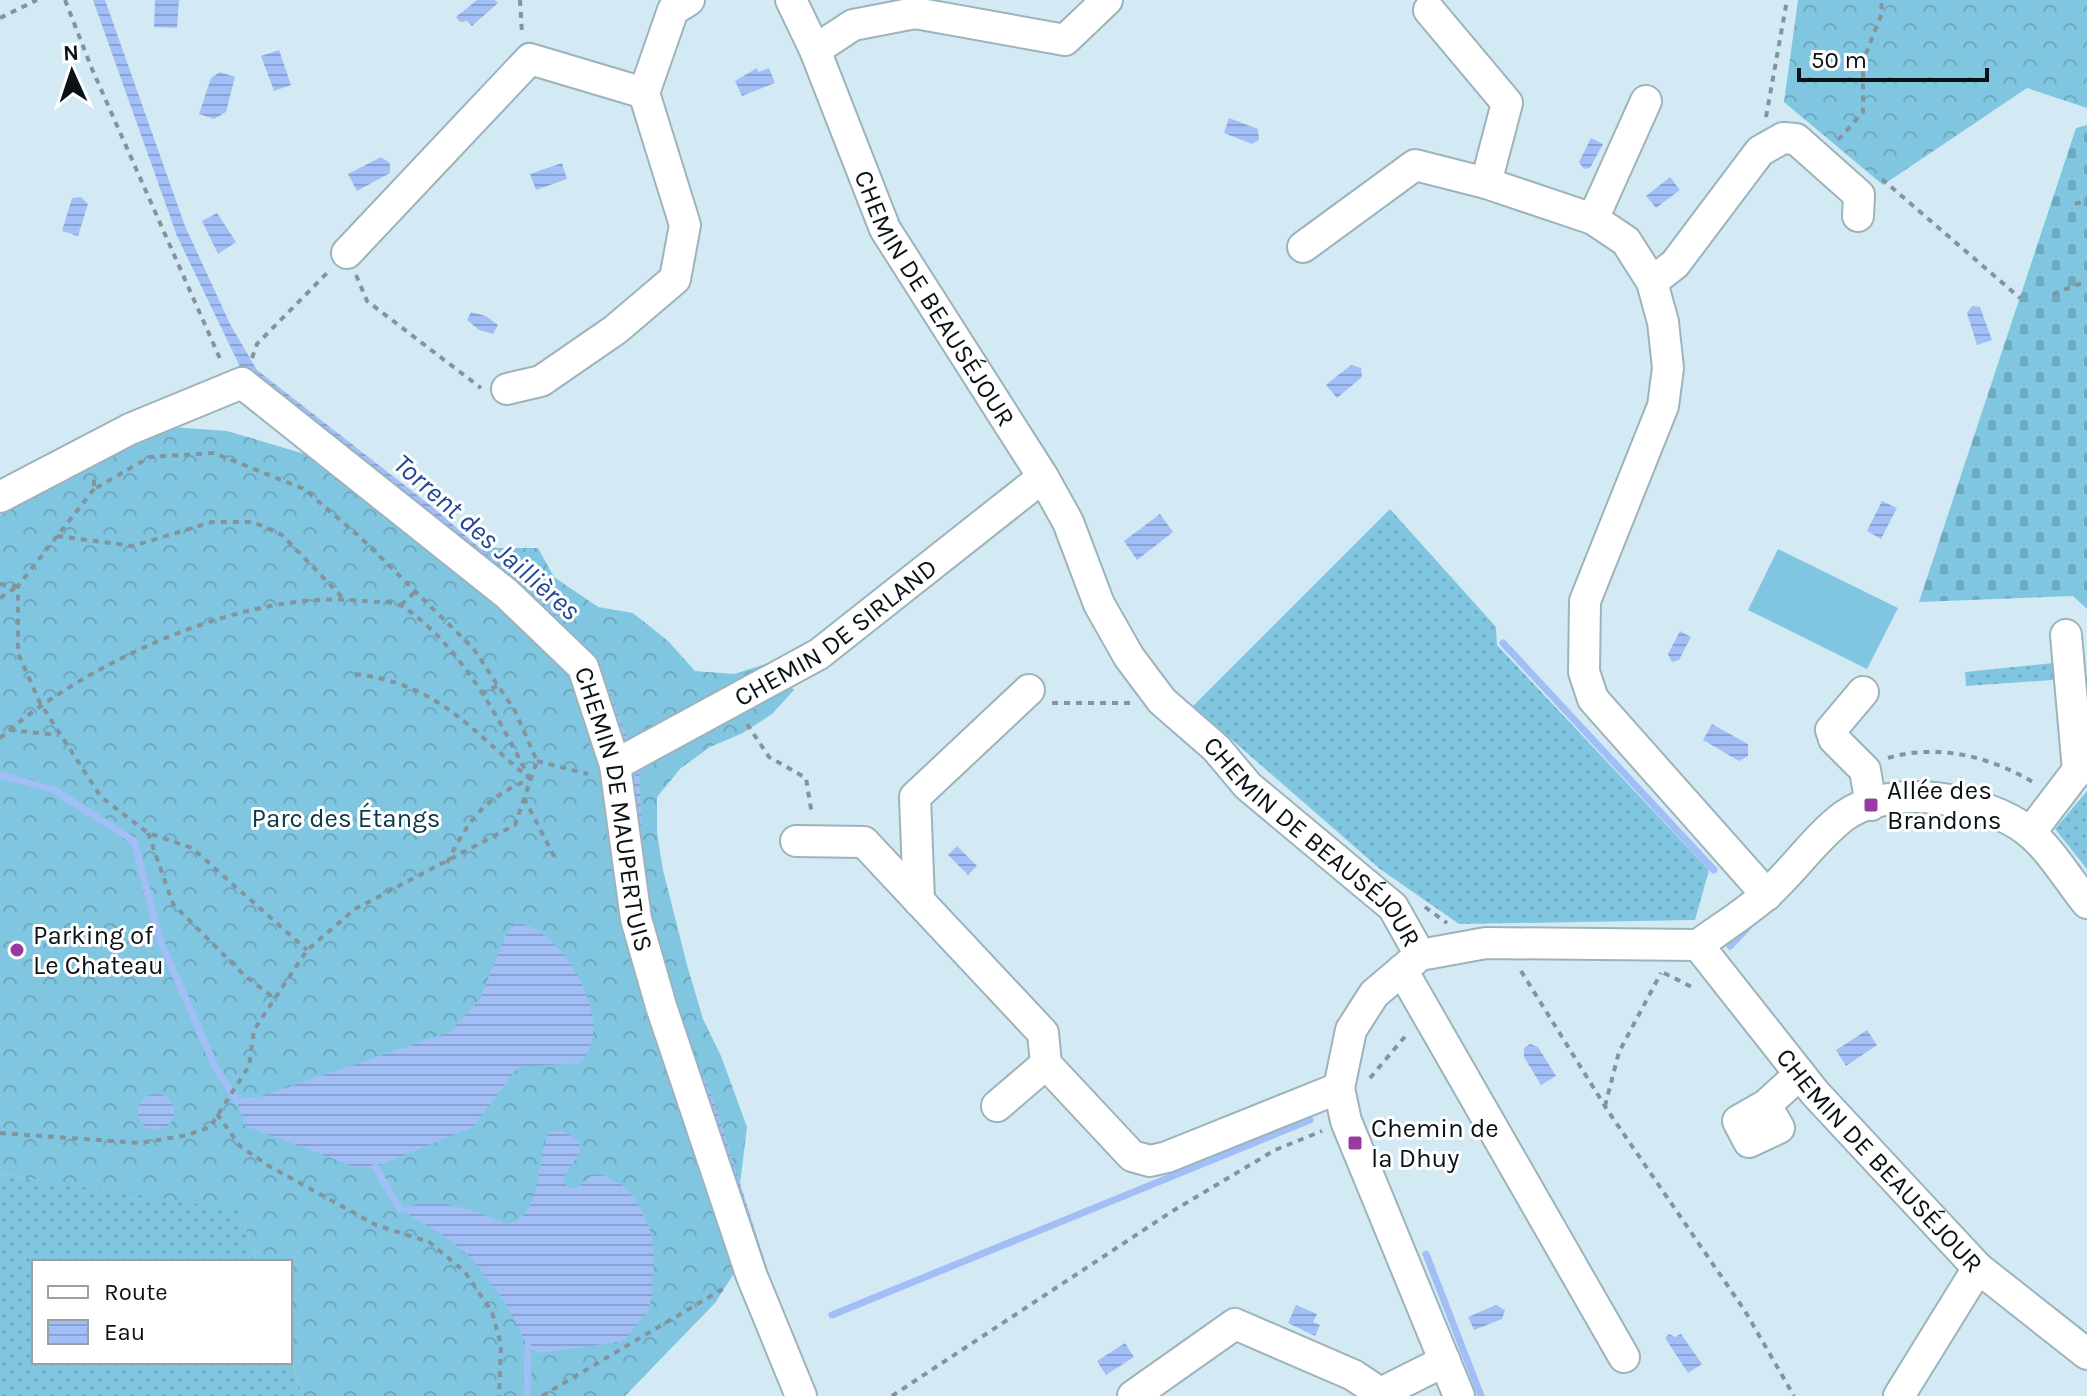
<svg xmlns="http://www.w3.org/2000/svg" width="2087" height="1396" font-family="Karla,sans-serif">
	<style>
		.grass { fill: url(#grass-dots) }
		.forest { fill: url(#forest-crowns) }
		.cemetery { fill: url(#cemetery-stones) }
		.garden { fill: #81c6e1 }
		.water { fill: url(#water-rules) }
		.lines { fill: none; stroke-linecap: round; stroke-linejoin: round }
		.stream { stroke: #a2bef6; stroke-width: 7 }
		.minor-casing { stroke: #9db3bc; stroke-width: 34 }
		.path { stroke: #83949c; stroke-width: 4; stroke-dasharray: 6 6; stroke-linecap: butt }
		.minor { stroke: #fff; stroke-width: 30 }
		.poi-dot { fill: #993aa2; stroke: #fff; stroke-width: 3 }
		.labels { text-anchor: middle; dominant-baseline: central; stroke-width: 6; stroke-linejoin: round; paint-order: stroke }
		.street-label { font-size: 26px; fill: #0a1216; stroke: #fff }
		.poi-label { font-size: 26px; fill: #0a1216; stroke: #fff; text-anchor: start }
		.park-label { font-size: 26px; fill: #083847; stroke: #fff }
		.water-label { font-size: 28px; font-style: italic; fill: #244495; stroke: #fff }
	</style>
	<defs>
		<pattern id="grass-dots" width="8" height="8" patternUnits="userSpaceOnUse" patternTransform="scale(2)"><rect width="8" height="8" fill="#81c6e1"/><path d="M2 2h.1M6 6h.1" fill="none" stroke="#6ea9c0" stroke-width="1.8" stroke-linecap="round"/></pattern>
		<pattern id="forest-crowns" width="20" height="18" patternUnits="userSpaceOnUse" patternTransform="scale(2)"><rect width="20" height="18" fill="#81c6e1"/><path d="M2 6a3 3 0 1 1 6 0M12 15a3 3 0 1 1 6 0" fill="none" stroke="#6ea9c0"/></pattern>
		<pattern id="cemetery-stones" width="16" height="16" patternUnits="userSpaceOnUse" patternTransform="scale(2)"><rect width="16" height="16" fill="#81c6e1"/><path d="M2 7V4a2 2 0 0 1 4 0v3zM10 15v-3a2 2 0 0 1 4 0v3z" fill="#6ea9c0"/></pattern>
		<pattern id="water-rules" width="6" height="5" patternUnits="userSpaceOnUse" patternTransform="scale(2)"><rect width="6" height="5" fill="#a2bef6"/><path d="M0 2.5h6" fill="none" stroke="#8aa2d2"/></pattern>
	</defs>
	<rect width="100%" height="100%" fill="#d3eaf4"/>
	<path class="grass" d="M 1390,509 L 1496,627 L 1497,645 L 1709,870 L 1695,920 L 1459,924 L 1380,869 L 1193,706 Z
		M 2053,663 L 2053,680 L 1966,686 L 1965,672 Z
		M 2087,791 L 2087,869 L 2055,829 Z
		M 0,1174 L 239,1209 L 257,1262 L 34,1262 L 34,1362 L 290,1362 L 290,1353 L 303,1396 L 0,1396 Z"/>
	<path class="forest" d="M 1798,0 L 2087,0 L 2087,108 L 2027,88 L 1883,185 L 1784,102 Z
		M 157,426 L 227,431 L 305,454 L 467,548 L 538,548 L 554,577 L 598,607 L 633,613 L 668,641 L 695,671 L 734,674 L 769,663 L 794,690 L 772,714 L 743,733 L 710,747 L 681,768 L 657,797 L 657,833 L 663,870 L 687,965 L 703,1019 L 721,1056 L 747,1127 L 738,1200 L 735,1272 L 715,1303 L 625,1396 L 303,1396 L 290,1353 L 290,1262 L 257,1262 L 239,1210 L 0,1174 L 0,515 Z"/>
	<path class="cemetery" d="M 2087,125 L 2087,609 L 2073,596 L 1919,602 L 2076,128 Z"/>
	<path class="garden" d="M 1778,549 L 1898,608 L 1867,669 L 1748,610 Z"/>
	<path class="water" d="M 93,0 L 105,0 L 185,226 L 231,326 L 257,370 L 435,509 L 554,613 L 604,677 L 630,746 L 623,750 L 605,702 L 245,377 L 177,236 Z
		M 155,0 L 179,0 L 177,28 L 154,27 Z
		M 477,0 L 495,0 L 498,3 L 472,26 L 467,21 L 460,22 L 456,17 Z
		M 279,50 L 291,85 L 274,91 L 261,56 Z
		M 757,68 L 758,72 L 769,68 L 775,83 L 742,96 L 735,81 Z
		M 220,72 L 235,77 L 226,112 L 214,119 L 199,114 L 211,78 Z
		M 1229,118 L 1258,129 L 1259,140 L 1252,144 L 1224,133 Z
		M 1591,138 L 1603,144 L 1590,168 L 1584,169 L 1579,162 Z
		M 381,157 L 390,163 L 390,173 L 357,191 L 348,174 Z
		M 562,163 L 567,179 L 536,190 L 530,174 Z
		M 1670,177 L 1680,190 L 1656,208 L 1646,196 Z
		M 72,198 L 81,197 L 88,204 L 78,236 L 62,231 Z
		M 217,213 L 236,242 L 218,254 L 202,221 Z
		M 1972,306 L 1980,307 L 1992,340 L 1977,345 L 1967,313 Z
		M 471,312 L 486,316 L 498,325 L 493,334 L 479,330 L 467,320 Z
		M 1351,365 L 1361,368 L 1362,377 L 1337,398 L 1326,385 Z
		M 1882,501 L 1897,508 L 1881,539 L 1867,531 Z
		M 1160,514 L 1173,532 L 1137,560 L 1124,541 Z
		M 1680,631 L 1691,637 L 1679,660 L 1672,662 L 1668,654 Z
		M 1712,724 L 1748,744 L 1748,756 L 1739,761 L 1703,740 Z
		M 639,768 L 642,839 L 651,911 L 671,996 L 714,1102 L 768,1271 L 763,1274 L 665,1000 L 632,810 L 633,782 Z
		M 957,846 L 977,866 L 968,875 L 948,855 Z
		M 515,923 C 562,925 621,1028 579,1063 L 518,1067 L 473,1127 L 375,1167 L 355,1167 L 245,1126 L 237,1101 L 244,1097 L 256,1098 L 450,1032 L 480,999 L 505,937 Z
		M 1867,1030 L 1877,1045 L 1846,1066 L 1836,1050 Z
		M 1530,1044 L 1538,1047 L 1556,1076 L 1541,1085 L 1524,1057 L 1524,1048 Z
		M138 1112a18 18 0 1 1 36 0a18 18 0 1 1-36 0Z
		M 562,1130 L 579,1142 L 580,1152 L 563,1178 L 568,1188 L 577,1188 L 592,1175 L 600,1174 L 623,1185 L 638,1203 L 651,1233 L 654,1254 L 652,1297 L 647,1312 L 624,1341 L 540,1353 L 528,1347 L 504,1300 L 472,1259 L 449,1239 L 400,1209 C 439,1194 472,1211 509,1224 C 542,1215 537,1159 549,1132 Z
		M 1296,1305 L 1317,1314 L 1313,1322 L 1320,1325 L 1315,1336 L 1288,1323 Z
		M 1496,1305 L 1505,1310 L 1502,1319 L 1474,1330 L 1468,1317 Z
		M 1669,1334 L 1675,1337 L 1681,1334 L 1702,1364 L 1688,1373 L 1665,1338 Z
		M 1125,1343 L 1134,1357 L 1106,1375 L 1097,1361 Z"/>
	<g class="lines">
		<path class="stream" d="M 1503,643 L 1714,870
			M 0,775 L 54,790 L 134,841 L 160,940 L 216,1068 L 237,1101
			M 1730,946 L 1748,927
			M 375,1167 L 400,1209
			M 1426,1254 L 1481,1396
			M 832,1315 L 1310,1120
			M 527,1396 L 528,1347"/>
		<defs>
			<g id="minor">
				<path id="s1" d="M 791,0 L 815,50 L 885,229 L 1043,477 L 1068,522 L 1099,604 L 1129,657 L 1162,701 L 1216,748 L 1248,786 L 1393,907 L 1420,955"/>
				<path d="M 1429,10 L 1507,103 L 1486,183"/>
				<path d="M 815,50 L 853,25 L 915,13 L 1065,40 L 1107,0"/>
				<path d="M 1593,219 L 1646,101"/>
				<path d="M 1303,247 L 1415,165 L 1486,183 L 1593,219 L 1626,241 L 1652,282 L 1663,322 L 1668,368 L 1663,406 L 1585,601 L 1584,672 L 1593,699 L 1767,895"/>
				<path d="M 347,253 L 530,59 L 644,93"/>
				<path d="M 1652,282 L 1675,264 L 1760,151 L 1783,138 L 1796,139 L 1859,195 L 1858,216"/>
				<path d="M 507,389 L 541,381 L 615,330 L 675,279 L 685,225 L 644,93 L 673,10 L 689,0"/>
				<path id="s2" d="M 0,497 L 130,429 L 242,383 L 507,594 L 583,667 L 615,765 L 636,919 L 661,1006 L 751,1274 L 801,1396"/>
				<path d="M 1863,692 L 1831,730 L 1834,739 L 1865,770 L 1871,805"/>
				<path id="s3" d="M 615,765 L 819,654 L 1043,477"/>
				<path d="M 2030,833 L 2078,770 L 2066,635"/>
				<path d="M 796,841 L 864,842 L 1043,1033 L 1046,1064 L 1132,1156 L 1150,1161 L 1167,1157 L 1339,1088"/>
				<path d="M 919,901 L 915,797 L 1029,690"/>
				<path id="s4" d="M 1698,945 L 1815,1093 L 1978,1268 L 2087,1354"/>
				<path d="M 1698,945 C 1721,928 1746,913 1767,894 C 1794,870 1815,838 1844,816 C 1891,782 1987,798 2029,832 C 2051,850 2069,881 2087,903"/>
				<path d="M 1402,970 L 1624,1357"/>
				<path d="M 1766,1105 L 1779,1128 L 1749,1142 L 1738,1121 L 1766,1105 L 1800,1074"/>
				<path d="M 997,1106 L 1046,1064"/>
				<path d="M 1133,1396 L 1235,1324 L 1353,1375 L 1380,1393"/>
				<path d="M 1375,1396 L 1445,1361"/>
				<path d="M 1459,1396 L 1346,1121 L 1339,1088 L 1351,1030 L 1374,994 L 1420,955 L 1486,943 L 1698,945"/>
				<path d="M 1899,1396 L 1978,1268"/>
			</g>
		</defs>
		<use href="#minor" class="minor-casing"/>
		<path class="path" d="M 65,0 L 92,69 L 221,361
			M 520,0 L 522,34
			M 0,18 L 37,0
			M 1766,117 L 1787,0
			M 1838,140 L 1863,112 L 1863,61 L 1882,13 L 1881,0
			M 1882,179 L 2020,298
			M 2075,204 L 2087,200
			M 356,275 L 367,301 L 481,388
			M 2053,294 L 2087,281
			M 252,358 L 257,344 L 330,270
			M 94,489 L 18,586 L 18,653 L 40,703 L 101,797 L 148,833 L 192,848 L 307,950
			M 57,536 L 133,546 L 212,522 L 253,522 L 282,535 L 344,599
			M 0,584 L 17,586
			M 0,598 L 18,586
			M 401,605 L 416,591
			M 355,674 C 438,684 469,728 530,779 C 483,799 469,819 447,863
			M 481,694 L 497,686
			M 1052,703 L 1131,703
			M 747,724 L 769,757 L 806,778 L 812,815
			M 9,730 L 59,735
			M 0,738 C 85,663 246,588 362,601 C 374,602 394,601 404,607 C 462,648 498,716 529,778
			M 1888,758 C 1939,743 1992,757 2036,784
			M 537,761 L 588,774
			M 524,798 L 557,862
			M 148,833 L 173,904 L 244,975 L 274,998
			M 1425,907 L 1447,923
			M 1521,971 L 1608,1111 L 1745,1311 L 1794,1396
			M 1664,973 L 1692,987
			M 1370,1078 L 1408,1033
			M 1605,1106 L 1619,1052 L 1661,973
			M 217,1114 L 240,1146 L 269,1166 L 376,1225 L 429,1242 L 465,1272 L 492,1312 L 501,1345 L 499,1396
			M 0,1133 L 140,1143 L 188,1135 L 210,1127 L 249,1066 L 254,1030 L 307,950 L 355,909 L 515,825 L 537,761 L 515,711 L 473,648 L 360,537 L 304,489 L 214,453 L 150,457 L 94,489 L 94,479
			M 542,1396 L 726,1287
			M 892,1396 L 1171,1212 L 1275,1150 L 1322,1131"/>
		<use href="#minor" class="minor"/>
	</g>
	<g class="poi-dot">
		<rect x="1863" y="797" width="16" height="16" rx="4"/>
		<circle cx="17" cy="950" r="8"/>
		<rect x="1347" y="1135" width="16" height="16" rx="4"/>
	</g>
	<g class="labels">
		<g class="street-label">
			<text stroke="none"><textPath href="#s1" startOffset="332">CHEMIN DE BEAUSÉJOUR</textPath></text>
			<text stroke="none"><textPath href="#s3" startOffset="258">CHEMIN DE SIRLAND</textPath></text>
			<text stroke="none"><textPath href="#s2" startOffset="858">CHEMIN DE MAUPERTUIS</textPath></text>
			<text stroke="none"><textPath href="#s1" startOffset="1004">CHEMIN DE BEAUSÉJOUR</textPath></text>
			<text stroke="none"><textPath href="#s4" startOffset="282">CHEMIN DE BEAUSÉJOUR</textPath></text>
		</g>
		<g class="poi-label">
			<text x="1887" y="790">Allée des<tspan x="1887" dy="30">Brandons</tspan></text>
			<text x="33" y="935">Parking of<tspan x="33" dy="30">Le Chateau</tspan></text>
			<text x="1371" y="1128">Chemin de<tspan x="1371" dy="30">la Dhuy</tspan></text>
		</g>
		<g class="park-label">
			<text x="346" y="818">Parc des Étangs</text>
		</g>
		<g class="water-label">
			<text transform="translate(487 537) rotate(41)">Torrent des Jaillières</text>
		</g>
	</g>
	<rect x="32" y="1260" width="260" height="104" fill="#ffffff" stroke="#9da0a2" stroke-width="2"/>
	<rect x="48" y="1286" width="40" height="12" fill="#ffffff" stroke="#9da0a2" stroke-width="2"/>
	<text x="104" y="1300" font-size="24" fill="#0a1216">Route</text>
	<rect x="48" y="1320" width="40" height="24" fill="url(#water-rules)" stroke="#9da0a2" stroke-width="2"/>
	<text x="104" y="1340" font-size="24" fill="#0a1216">Eau</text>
	<g transform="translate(72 72) rotate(357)" stroke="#ffffff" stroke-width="6" paint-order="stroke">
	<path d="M0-6L14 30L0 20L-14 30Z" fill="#0a1216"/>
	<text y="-12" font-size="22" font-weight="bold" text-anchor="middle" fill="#0a1216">N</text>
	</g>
	<path d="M1799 68v12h188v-12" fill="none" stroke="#0a1216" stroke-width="4"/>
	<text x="1811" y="68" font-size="24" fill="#0a1216" stroke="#ffffff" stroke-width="6" paint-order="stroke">50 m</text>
</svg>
